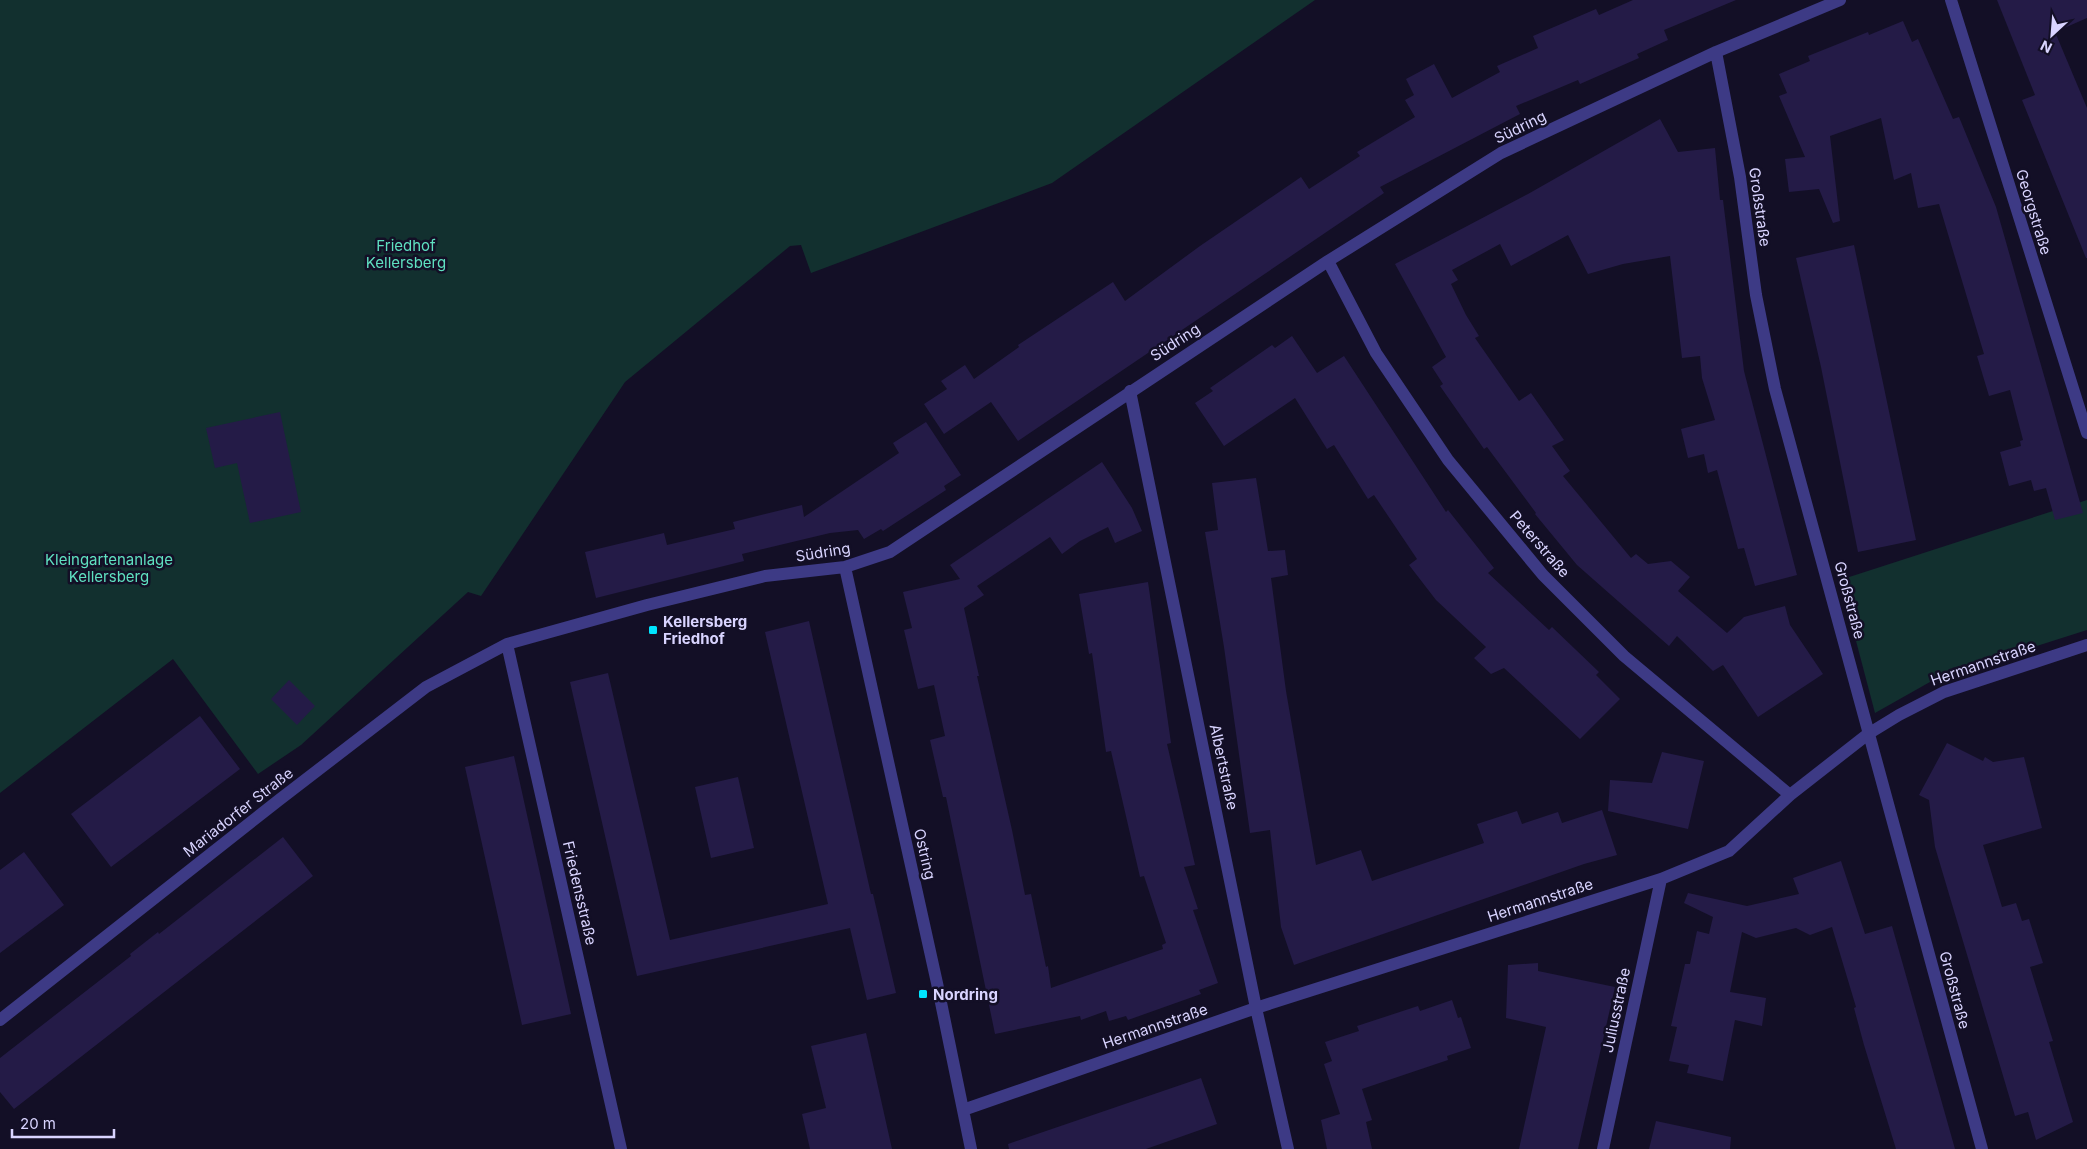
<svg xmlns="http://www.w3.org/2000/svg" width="2087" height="1149" font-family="Inter,sans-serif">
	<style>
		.green { fill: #12302f }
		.building { fill: #241b47 }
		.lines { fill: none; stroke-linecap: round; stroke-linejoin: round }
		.minor { stroke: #3d3a85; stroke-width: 12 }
		.poi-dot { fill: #00e5ff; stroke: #130f26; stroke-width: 2 }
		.labels { text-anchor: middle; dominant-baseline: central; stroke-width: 5; stroke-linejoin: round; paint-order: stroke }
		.street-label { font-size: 15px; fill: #d9d4ff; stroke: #130f26 }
		.park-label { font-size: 15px; fill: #5fe0c0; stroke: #130f26 }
		.poi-label { font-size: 15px; font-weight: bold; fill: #d9d4ff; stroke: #130f26; text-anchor: start }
	</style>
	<rect width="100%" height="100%" fill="#130f26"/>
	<path class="green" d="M 0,0 L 1315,0 L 1052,183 L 811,273 L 801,245 L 790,246 L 625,382 L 481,596 L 468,592 L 301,745 L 258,774 L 173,659 L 0,793 Z
		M 2087,500 L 2087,630 L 1937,678 L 1875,713 L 1840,580 Z"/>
	<path class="building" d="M 1633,0 L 1736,0 L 1664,30 L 1668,40 L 1637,54 L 1639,58 L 1580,84 L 1578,80 L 1516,106 L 1520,114 L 1380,187 L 1384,193 L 1018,441 L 991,402 L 944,434 L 924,404 L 947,389 L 941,381 L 965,365 L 974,379 L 1019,347 L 1018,345 L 1113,282 L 1125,301 L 1200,246 L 1301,177 L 1309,189 L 1360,156 L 1357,152 L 1415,117 L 1405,100 L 1414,95 L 1406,79 L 1434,64 L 1452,98 L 1500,72 L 1497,66 L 1538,48 L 1533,36 L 1596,9 L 1599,15 Z
		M 1997,0 L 2087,0 L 2087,18 L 2055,32 L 2087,108 L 2087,258 L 2086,258 L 2022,100 L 2035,95 Z
		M 1903,21 L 1912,42 L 1918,39 L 1953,119 L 1959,117 L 1996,207 L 2083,513 L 2055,520 L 2046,488 L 2034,491 L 2031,480 L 2009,486 L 2000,452 L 2021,446 L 2020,441 L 2023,440 L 2010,390 L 1989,396 L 1977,356 L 1984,354 L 1939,204 L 1918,208 L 1911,173 L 1894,180 L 1881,118 L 1830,136 L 1840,221 L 1833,223 L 1819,189 L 1789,192 L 1785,159 L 1805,157 L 1779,96 L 1787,93 L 1779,74 L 1810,61 L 1808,56 L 1868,32 L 1869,35 Z
		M 1660,119 L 1678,152 L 1715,148 L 1720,200 L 1723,200 L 1744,371 L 1797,575 L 1755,586 L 1744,548 L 1738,549 L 1717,470 L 1708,473 L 1704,454 L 1688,458 L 1681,429 L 1715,420 L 1702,378 L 1700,356 L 1682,358 L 1670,256 L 1623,264 L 1588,274 L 1568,235 L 1511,266 L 1500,244 L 1452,270 L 1458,280 L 1451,284 L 1466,315 L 1479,336 L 1475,338 L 1519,401 L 1531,393 L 1564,440 L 1552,446 L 1570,471 L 1563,476 L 1631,558 L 1636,554 L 1648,564 L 1671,561 L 1690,577 L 1678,591 L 1727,633 L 1744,617 L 1785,606 L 1790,625 L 1823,674 L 1758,717 L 1723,665 L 1713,671 L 1677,636 L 1669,646 L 1577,565 L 1535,514 L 1536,513 L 1487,447 L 1484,449 L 1440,386 L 1443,384 L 1432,367 L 1446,357 L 1395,264 L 1528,194 Z
		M 1854,245 L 1916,540 L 1858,552 L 1821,367 L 1796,258 Z
		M 1292,336 L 1317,373 L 1344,356 L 1446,512 L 1448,510 L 1494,568 L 1488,573 L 1549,630 L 1552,627 L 1599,672 L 1596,675 L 1620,699 L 1580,739 L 1504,668 L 1491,674 L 1474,658 L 1486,647 L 1436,600 L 1409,565 L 1417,559 L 1374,495 L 1368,499 L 1334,445 L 1327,449 L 1295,398 L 1224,446 L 1195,403 L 1213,391 L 1210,388 L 1272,345 L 1275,348 Z
		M 280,412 L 301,512 L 250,523 L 237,463 L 215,468 L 206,428 Z
		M 926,422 L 961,475 L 944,486 L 946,490 L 883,531 L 881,529 L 864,539 L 858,530 L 830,533 L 742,554 L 744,561 L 596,598 L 585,552 L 664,533 L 667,545 L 735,529 L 733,522 L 802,505 L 804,517 L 899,453 L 893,443 Z
		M 1102,462 L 1132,508 L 1142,531 L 1115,543 L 1108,527 L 1080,541 L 1062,554 L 1050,537 L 977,586 L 984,595 L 964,608 L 979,676 L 977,676 L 1012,830 L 1025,895 L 1031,894 L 1046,967 L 1048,966 L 1051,988 L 1163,949 L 1162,945 L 1166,943 L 1144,876 L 1140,877 L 1111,751 L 1106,752 L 1092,653 L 1089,654 L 1079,594 L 1148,582 L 1171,743 L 1167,744 L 1195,865 L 1184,867 L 1198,909 L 1193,910 L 1218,983 L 1199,990 L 1201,994 L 1128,1020 L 1126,1016 L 1109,1021 L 1106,1011 L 1081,1020 L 1080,1016 L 995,1034 L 946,797 L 943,797 L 930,740 L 945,736 L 934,685 L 918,689 L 904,630 L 912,628 L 903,592 L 960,579 L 950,565 Z
		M 1256,478 L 1268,551 L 1285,550 L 1288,575 L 1271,578 L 1286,691 L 1316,865 L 1361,850 L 1372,881 L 1484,843 L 1477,824 L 1517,811 L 1522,824 L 1558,812 L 1562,823 L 1602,810 L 1617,855 L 1584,864 L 1294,965 L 1281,927 L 1270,830 L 1250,833 L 1224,647 L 1205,532 L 1218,530 L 1212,483 Z
		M 809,621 L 871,894 L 873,894 L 896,993 L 867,1000 L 850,928 L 637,976 L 570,682 L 608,673 L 670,940 L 828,904 L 765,632 Z
		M 289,680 L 315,706 L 297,725 L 271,699 Z
		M 200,716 L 240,769 L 111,867 L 71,814 Z
		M 1947,743 L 1983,761 L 1985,757 L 1993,762 L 2024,757 L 2042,828 L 1983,845 L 2002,907 L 2016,903 L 2022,921 L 2029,919 L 2043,963 L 2030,967 L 2053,1041 L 2049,1042 L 2073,1122 L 2036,1140 L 2028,1112 L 2015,1116 L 1935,847 L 1929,800 L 1919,795 Z
		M 1662,752 L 1704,761 L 1688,829 L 1608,811 L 1610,780 L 1652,783 Z
		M 514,756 L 571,1014 L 522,1025 L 465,767 Z
		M 738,777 L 754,848 L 711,858 L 695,787 Z
		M 283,837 L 313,876 L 14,1109 L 0,1092 L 0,1058 L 131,956 L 130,954 L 158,932 L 159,934 Z
		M 24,852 L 64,905 L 0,953 L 0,870 Z
		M 1841,861 L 1865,934 L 1892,926 L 1955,1149 L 1896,1149 L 1864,1045 L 1854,1008 L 1856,1007 L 1832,927 L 1810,935 L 1796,928 L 1756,938 L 1742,932 L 1730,992 L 1766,998 L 1762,1026 L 1735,1020 L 1723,1081 L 1687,1073 L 1689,1065 L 1669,1061 L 1677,1027 L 1671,1026 L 1685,964 L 1690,964 L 1697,931 L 1709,934 L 1713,917 L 1684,903 L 1688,893 L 1747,906 L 1799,894 L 1793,878 Z
		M 1538,963 L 1538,971 L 1615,987 L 1578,1149 L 1519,1149 L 1546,1027 L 1506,1018 L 1508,965 Z
		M 1452,1000 L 1458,1018 L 1461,1017 L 1471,1048 L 1447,1056 L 1448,1060 L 1362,1089 L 1372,1120 L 1366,1122 L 1372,1149 L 1327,1149 L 1321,1120 L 1340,1114 L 1324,1064 L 1332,1061 L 1325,1042 L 1359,1031 L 1357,1026 L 1418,1006 L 1420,1011 Z
		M 866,1033 L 892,1149 L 810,1149 L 802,1114 L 826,1108 L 811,1046 Z
		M 1201,1078 L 1217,1124 L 1146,1149 L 1009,1149 L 1008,1144 Z
		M 1656,1121 L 1731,1137 L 1730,1149 L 1649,1149 Z"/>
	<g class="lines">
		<path class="minor" d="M 1951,0 L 2087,433
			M 1716,52 L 1740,177 L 1756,295 L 1775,389 L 1982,1149
			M 1328,261 L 1376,353 L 1448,460 L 1543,575 L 1624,656 L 1790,795
			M 1130,391 L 1256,1008 L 1288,1149
			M 845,567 L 937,983 L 971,1149
			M 507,644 L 621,1149
			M 0,1020 L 279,800 L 426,687 L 507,644 L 647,605 L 765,576 L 845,567 L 890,552 L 1328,261 L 1501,153 L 1716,52 L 1840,0
			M 963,1110 L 1256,1008 L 1661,879 L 1729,851 L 1790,795 L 1868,734 L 1899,715 L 1944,692 L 2087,645
			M 1603,1149 L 1661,879"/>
	</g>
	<g class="poi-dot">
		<rect x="648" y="625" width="10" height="10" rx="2.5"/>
		<rect x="918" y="989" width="10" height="10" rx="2.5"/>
	</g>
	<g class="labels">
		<g class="street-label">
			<text transform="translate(1520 127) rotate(-26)">Südring</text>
			<text transform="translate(1760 207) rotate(82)">Großstraße</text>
			<text transform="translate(2034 212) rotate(73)">Georgstraße</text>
			<text transform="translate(1175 342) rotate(-33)">Südring</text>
			<text transform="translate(1540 544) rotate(49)">Peterstraße</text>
			<text transform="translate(823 552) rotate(-9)">Südring</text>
			<text transform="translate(1850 600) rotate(75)">Großstraße</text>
			<text transform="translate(1983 663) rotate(-19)">Hermannstraße</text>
			<text transform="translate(1224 767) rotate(78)">Albertstraße</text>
			<text transform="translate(238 812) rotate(-38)">Mariadorfer Straße</text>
			<text transform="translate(925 854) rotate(77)">Ostring</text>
			<text transform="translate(580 893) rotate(77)">Friedensstraße</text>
			<text transform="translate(1540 900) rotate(-18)">Hermannstraße</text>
			<text transform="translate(1955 990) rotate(75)">Großstraße</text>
			<text transform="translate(1616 1010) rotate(-78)">Juliusstraße</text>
			<text transform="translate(1155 1026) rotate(-19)">Hermannstraße</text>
		</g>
		<g class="park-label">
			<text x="406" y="245">Friedhof<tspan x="406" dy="17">Kellersberg</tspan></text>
			<text x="109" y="559">Kleingartenanlage<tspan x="109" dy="17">Kellersberg</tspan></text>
		</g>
		<g class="poi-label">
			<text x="663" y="621">Kellersberg<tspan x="663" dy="17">Friedhof</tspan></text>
			<text x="933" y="994">Nordring</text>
		</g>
	</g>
	<g transform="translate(2052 35) rotate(206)" stroke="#130f26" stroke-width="4" paint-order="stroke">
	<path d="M0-4L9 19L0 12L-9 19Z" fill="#d9d4ff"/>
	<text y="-8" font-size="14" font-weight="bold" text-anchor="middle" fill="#d9d4ff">N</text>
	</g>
	<path d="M12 1129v8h102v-8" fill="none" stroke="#d9d4ff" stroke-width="2.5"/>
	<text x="20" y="1129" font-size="15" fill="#d9d4ff" stroke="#130f26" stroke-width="4" paint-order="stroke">20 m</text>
</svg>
